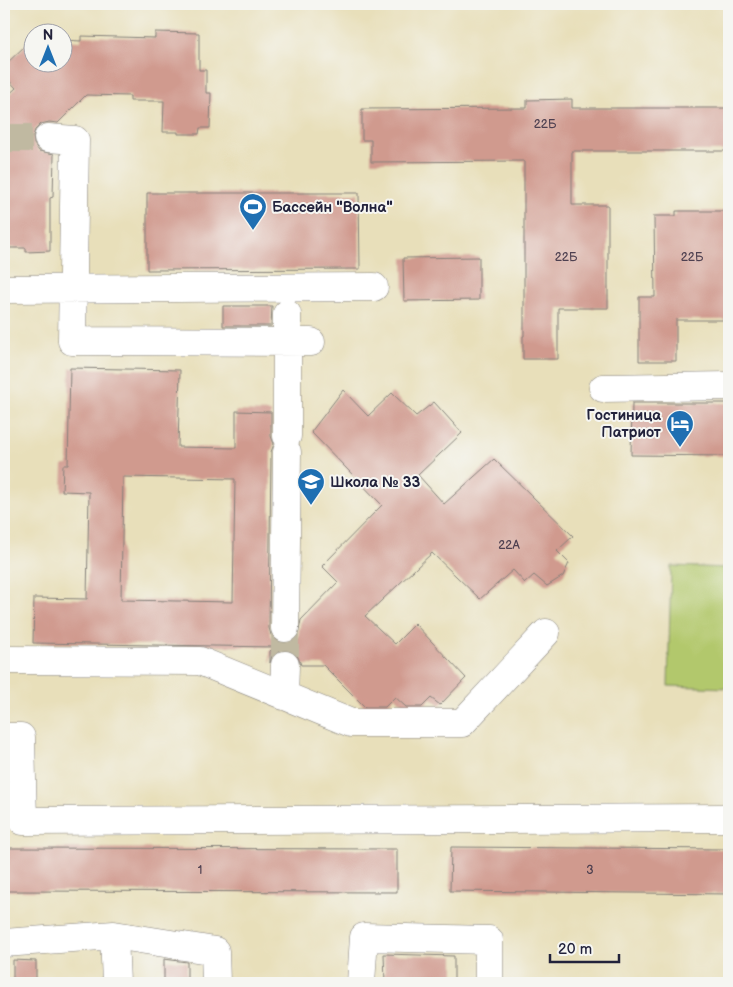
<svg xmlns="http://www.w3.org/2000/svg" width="733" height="987" font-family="'Balsamiq Sans',sans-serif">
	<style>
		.green { fill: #b2c86c; stroke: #6a7554 }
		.building { fill: #d09a8e; fill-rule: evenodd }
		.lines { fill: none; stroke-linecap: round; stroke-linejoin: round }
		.minor-tunnel { stroke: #c0b9a1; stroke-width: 28; stroke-dasharray: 28 14; stroke-linecap: butt }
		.minor-casing { stroke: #85807a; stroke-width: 29 }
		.minor { stroke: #fff; stroke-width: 28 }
		.labels { text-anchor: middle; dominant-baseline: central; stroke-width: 4; stroke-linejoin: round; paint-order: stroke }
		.number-label { font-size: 12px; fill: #4e4050 }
		.poi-label { font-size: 15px; font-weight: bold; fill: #22223b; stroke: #f6f6f2; text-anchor: start }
	</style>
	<rect width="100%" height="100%" fill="#f6f6f2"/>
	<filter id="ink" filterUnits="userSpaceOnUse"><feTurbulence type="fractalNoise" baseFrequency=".02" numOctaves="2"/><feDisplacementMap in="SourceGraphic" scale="10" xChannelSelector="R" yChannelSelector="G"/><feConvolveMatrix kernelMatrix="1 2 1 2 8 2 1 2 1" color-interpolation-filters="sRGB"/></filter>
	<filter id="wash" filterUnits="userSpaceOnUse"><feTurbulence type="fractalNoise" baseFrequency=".0096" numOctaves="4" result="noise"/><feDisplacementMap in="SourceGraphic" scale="20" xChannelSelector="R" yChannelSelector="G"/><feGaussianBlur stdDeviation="1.12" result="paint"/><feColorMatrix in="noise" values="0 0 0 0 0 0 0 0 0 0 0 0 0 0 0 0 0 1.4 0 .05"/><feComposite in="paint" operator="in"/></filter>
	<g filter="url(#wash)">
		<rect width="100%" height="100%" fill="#e8dfba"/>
		<path class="green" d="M 671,566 L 729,568 L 729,688 L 668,686 Z"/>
		<g id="blocks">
			<path class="building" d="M 155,32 L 199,33 L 199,70 L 206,70 L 206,93 L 211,93 L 210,128 L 200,128 L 199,134 L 178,134 L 178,132 L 163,132 L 164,101 L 130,101 L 130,96 L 86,95 L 58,123 L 49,122 L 41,124 L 35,130 L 33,136 L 34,144 L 39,151 L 54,154 L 53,197 L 50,198 L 50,251 L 26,252 L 26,248 L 4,248 L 5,98 L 16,88 L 4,75 L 4,66 L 28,43 L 31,46 L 32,45 L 32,62 L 62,62 L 62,40 L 81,41 L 81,36 L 155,38 Z
				M 572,99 L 572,108 L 729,108 L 729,151 L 572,151 L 572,205 L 608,205 L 608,308 L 558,308 L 558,359 L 523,359 L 523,336 L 524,336 L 524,161 L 371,162 L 371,140 L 362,140 L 362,109 L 527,108 L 527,100 Z
				M 147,193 L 359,193 L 360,269 L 147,270 Z
				M 676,211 L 729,211 L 729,320 L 676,320 L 676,361 L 639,361 L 639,297 L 655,297 L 654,216 L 676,216 Z
				M 479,257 L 479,300 L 404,301 L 403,258 Z
				M 223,306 L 272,306 L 271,326 L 223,326 Z
				M 70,368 L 180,370 L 178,447 L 236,448 L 236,411 L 271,412 L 271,436 L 274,444 L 271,452 L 269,628 L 271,635 L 278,644 L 279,642 L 285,644 L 292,642 L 298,636 L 301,620 L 338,582 L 322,566 L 382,505 L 311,432 L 343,390 L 368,416 L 392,393 L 416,416 L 434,402 L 462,433 L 418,475 L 444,504 L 494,459 L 573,536 L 557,551 L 569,563 L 563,576 L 547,586 L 534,575 L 525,583 L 513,570 L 480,599 L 432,553 L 365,616 L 395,644 L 415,624 L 466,678 L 440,705 L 431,698 L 422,707 L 406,707 L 395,697 L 385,707 L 365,707 L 323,665 L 301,665 L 298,657 L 293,652 L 286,649 L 277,652 L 272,656 L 270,663 L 270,651 L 274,647 L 33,643 L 34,598 L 87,599 L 89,492 L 62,491 L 63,465 L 68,465 ZM 123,477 L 235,479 L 233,602 L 121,600 Z
				M 632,403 L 729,403 L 729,456 L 631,455 Z
				M 451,847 L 729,849 L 729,894 L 450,891 Z
				M 4,848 L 397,849 L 397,892 L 4,891 Z
				M 384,954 L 454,956 L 454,983 L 385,983 Z
				M 164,959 L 187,962 L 187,983 L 164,983 Z
				M 13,960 L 36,961 L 36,983 L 13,983 Z"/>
		</g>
	</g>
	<g filter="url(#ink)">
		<use href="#blocks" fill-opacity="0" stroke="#85807a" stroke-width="1"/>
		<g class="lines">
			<path class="minor-tunnel" d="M 4,138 L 48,138
				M 285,628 L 285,665"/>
			<defs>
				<path id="minor" d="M 48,138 L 75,140 L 72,341 L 311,342
					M 4,289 L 374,287
					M 603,388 L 729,386
					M 287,436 L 287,314
					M 285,628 L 287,452
					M 4,660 L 200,661 L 351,723 L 462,723 L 546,633
					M 284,696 L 285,665
					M 4,737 L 21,737 L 23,821 L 729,818
					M 114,935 L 116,983
					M 4,943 L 114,935 L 215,951 L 216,983
					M 361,983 L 364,937 L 489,940 L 489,983"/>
			</defs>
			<use href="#minor" class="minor-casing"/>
			<use href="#minor" class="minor"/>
		</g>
	</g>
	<defs>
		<symbol id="stadium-pin" viewBox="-11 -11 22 30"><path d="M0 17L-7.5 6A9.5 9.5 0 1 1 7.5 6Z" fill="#1f6fb2" stroke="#f6f6f2"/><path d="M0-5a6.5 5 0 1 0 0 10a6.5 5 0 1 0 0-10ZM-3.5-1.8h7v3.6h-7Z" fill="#fff"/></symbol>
		<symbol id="hotel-pin" viewBox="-11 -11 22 30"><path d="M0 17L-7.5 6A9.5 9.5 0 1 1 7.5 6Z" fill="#1f6fb2" stroke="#f6f6f2"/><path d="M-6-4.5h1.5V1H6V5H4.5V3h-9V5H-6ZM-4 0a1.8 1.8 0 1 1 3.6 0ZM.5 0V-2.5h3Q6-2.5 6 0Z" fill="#fff"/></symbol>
		<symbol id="school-pin" viewBox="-11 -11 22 30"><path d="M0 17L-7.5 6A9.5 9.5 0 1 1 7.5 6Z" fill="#1f6fb2" stroke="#f6f6f2"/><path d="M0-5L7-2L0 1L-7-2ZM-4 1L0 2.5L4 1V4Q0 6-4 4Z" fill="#fff"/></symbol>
	</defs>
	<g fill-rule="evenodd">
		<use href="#stadium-pin" x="237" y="191" width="32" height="43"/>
		<use href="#hotel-pin" x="664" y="408" width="32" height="43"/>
		<use href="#school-pin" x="295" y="466" width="32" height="43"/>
	</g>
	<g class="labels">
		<g class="number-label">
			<text x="545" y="124">22Б</text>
			<text x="566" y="257">22Б</text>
			<text x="692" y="257">22Б</text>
			<text x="509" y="545">22А</text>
			<text x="200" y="870">1</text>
			<text x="590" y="870">3</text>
		</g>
		<g class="poi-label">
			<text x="272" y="207">Бассейн "Волна"</text>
			<text x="661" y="415" text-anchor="end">Гостиница<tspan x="661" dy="17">Патриот</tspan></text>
			<text x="330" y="482">Школа № 33</text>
		</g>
	</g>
	<rect width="733" height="987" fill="none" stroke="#f6f6f2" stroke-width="20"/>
	<g transform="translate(48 48)"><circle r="24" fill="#f6f6f2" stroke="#a1a1a9"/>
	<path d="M0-4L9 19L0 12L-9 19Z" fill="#1f6fb2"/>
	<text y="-8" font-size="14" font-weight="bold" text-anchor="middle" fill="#22223b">N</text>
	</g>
	<path d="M550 954v8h69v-8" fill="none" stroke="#22223b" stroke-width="2.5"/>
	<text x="558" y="954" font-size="15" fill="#22223b" stroke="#f6f6f2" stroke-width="4" paint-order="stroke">20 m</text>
</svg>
